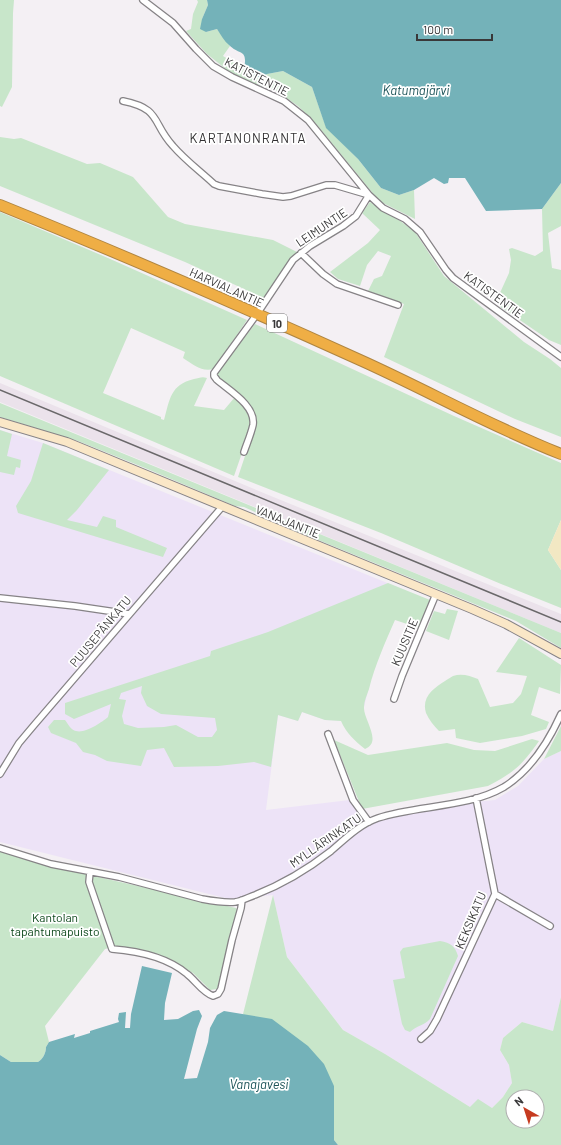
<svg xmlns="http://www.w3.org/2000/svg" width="561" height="1145" font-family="Barlow,sans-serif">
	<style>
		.built { fill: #ebe2eb }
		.industrial { fill: #ede3f7 }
		.green { fill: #c8e6ca; fill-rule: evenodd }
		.sand { fill: #f2e8c3 }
		.water { fill: #74b2b9 }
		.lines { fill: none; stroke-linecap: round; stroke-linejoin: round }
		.street-casing { stroke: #868386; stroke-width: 8 }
		.secondary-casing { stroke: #868386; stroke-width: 10 }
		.highway-casing { stroke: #af8541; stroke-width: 12 }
		.street { stroke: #fff; stroke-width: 5.5 }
		.secondary { stroke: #fae7c7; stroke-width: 8 }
		.highway { stroke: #efae45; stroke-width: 10 }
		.rail { stroke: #6a686a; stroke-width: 1.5 }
		.labels { text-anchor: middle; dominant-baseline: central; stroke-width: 3.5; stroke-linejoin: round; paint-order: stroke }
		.shield { fill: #fff; stroke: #747474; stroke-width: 1 }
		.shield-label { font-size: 11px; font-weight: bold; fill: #393839 }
		.street-label { font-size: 12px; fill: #393839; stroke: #fff }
		.park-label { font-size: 12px; fill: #0c471a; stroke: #fff }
		.water-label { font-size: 13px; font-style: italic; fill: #1c5358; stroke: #fff }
		.neighbourhood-label { font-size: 13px; letter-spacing: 1px; fill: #323032; stroke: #fff }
	</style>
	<rect width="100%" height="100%" fill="#f4f0f4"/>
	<path class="built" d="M 0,383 L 266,494 L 561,614 L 561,633 L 0,402 Z"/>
	<path class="industrial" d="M 0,430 L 43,443 L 407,591 L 374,667 L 364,707 L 351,721 L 325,720 L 302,712 L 298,721 L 278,715 L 266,810 L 358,799 L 369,826 L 381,820 L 466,803 L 495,800 L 518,786 L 544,759 L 561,751 L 561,997 L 553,1031 L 522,1022 L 503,1038 L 500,1050 L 509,1065 L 512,1083 L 503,1097 L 492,1108 L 470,1107 L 385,1054 L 343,1030 L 287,957 L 273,895 L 229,899 L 0,842 Z"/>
	<path class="green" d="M 0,0 L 14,0 L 13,13 L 12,87 L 2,107 L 0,106 Z
		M 197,0 L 207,0 L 208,5 L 202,19 L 206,32 L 217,29 L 230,46 L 223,56 L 259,78 L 267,74 L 283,71 L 312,87 L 326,127 L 358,159 L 381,188 L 399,195 L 414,190 L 415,219 L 379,201 L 317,125 L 298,106 L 273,89 L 251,83 L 227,70 L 207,54 L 186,31 L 191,29 L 193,14 L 198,2 Z
		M 0,137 L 14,139 L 21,138 L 87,164 L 100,163 L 133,177 L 168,217 L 185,224 L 273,240 L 299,253 L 264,300 L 255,294 L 185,262 L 0,186 Z
		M 561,183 L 561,226 L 548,233 L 552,268 L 561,270 L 561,345 L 549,340 L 499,306 L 499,295 L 509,273 L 511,260 L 509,249 L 512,248 L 535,256 L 543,251 L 542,209 Z
		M 370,202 L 399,220 L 415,232 L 444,276 L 524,342 L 550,359 L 561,368 L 561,437 L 515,419 L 384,357 L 404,304 L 368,291 L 374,279 L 382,276 L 391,256 L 378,251 L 367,265 L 360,286 L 338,279 L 330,272 L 368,243 L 380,230 L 362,213 Z
		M 0,212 L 108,258 L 247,320 L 214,369 C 201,372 194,365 183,358 L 185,352 L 131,328 L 103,393 L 161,417 L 161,419 L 164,420 C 170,399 170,385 194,379 C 199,378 202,376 207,378 L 194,406 L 224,410 L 235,397 L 248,410 L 252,424 L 234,476 L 0,376 Z
		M 255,324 L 454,416 L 561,463 L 561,520 L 548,550 L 561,570 L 561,608 L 501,584 L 381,533 L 238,477 L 255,426 C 257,406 231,389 217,377 L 216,374 Z
		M 0,403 L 561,633 L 561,648 L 516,621 L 289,528 L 244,507 L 235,506 L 145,468 L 78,441 L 0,417 Z
		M 0,430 L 12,434 L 7,456 L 21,460 L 20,468 L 16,467 L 14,475 L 0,472 Z
		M 43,443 L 109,470 L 77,510 L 67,520 L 97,527 L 103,516 L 116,520 L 116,527 L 167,548 L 163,557 L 18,513 L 16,506 L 31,481 Z
		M 388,583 L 430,600 L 430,602 L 419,628 L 395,620 C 385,643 375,665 369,689 C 367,695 364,701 364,707 C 363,719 383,742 365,749 C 355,741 346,733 341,721 L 325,720 L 302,712 L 298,721 L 278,715 L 271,767 L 254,762 L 218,766 L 174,767 L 164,748 L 147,750 L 141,766 L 107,761 L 95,755 L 83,752 L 76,743 L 51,733 L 48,727 L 54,720 L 65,720 C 68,724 71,730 76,731 C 85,734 102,722 108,717 L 111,704 L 74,719 L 65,714 L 65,703 L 210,656 L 211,651 L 268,632 ZM 142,686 L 141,693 L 147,706 L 161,714 L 215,718 L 217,730 L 212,737 L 198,737 L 176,725 L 164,727 L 138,728 L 124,724 L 122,716 L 126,700 L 119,699 L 121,693 Z
		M 447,609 L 458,611 L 449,640 L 426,631 L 434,611 L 445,614 Z
		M 519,638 L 561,665 L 560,694 L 539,687 L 531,715 L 549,722 L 546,729 L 522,736 L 480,743 L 456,738 L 455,729 L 439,731 C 434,726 429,720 426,713 C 421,697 434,688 445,681 C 448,679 451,677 453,676 C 462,673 470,676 478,679 L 490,707 L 513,703 L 521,694 L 527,676 L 496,672 Z
		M 561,726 L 561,751 L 544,759 Z
		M 532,739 L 539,741 C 522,765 515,772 488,786 L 362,809 L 334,740 L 368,755 L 447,743 L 474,750 L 495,751 Z
		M 0,850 L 22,858 L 98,877 L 236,908 L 238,911 L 224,976 L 217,989 L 210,990 L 193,973 L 166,958 L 150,952 L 116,946 L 105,949 L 45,1026 L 49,1042 L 46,1047 C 46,1053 43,1059 38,1062 L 11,1062 L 0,1055 Z
		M 273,895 L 287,957 L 343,1030 L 385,1054 L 470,1107 L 478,1099 L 492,1108 L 503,1097 L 512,1083 L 509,1065 L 500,1050 L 503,1038 L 522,1022 L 553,1031 L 561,997 L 561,1145 L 338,1145 L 334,1140 L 334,1086 L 243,1014 ZM 513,1097 L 537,1097 L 537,1121 L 513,1121 Z
		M 440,941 C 451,943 455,946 458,956 L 430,1019 C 425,1025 416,1026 410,1032 L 405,1030 L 402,1024 L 393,980 L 405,978 L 400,952 L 403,948 Z"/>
	<path class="sand" d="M 561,520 L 561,570 L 548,550 Z"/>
	<path class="water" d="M 207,0 L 561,0 L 561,183 L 542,209 L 486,211 L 465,178 L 449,178 L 448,183 L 444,184 L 434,178 L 414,190 L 399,195 L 381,188 L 358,159 L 326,128 L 312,87 L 283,71 L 267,74 L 260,78 L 244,69 C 248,48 240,56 229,45 C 224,41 221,35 217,29 L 206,32 L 200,29 L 202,19 L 208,5 Z
		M 142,966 L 172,973 L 165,1003 L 164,1020 L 178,1019 L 193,1011 L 199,1010 L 202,1016 L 197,1029 L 184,1079 L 197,1078 L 208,1042 L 210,1028 L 217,1015 L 224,1011 L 272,1019 L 308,1046 L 324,1064 L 334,1086 L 334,1140 L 338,1145 L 0,1145 L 0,1055 L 11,1062 L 38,1062 C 43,1059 46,1053 46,1047 L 49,1042 L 75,1034 L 74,1038 L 90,1033 L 90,1031 L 119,1022 L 118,1019 L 119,1013 L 126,1012 L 125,1028 L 130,1028 L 131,1014 Z"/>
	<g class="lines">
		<defs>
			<path id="street" d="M 143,0 L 173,23 L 196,49 L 213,66 L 232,77 L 284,101 L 308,120 L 369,195 L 383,208 L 405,219 L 420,232 L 446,270 L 453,278 L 561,357
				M 123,101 C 162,109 151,122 173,146 C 185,160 200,171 214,184 L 219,186 L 262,194 L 283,197 L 291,196 L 326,185 L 335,185 L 369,195 L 356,216 L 343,226 L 310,246 L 293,260 L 257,314 L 214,373 L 214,376 L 217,380 C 230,391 256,406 253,425 C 251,434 247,443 244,452
				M 301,253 L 323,274 L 337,284 L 398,305
				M 0,598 L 75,606 L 129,614
				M 394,699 L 402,676 L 436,594
				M 328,734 L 353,800 L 369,822
				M 0,774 L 19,743 L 35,724 L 222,507
				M 0,848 L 51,864 L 119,877 L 202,899 C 213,901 224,903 235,902 C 242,901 249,897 255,895 C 283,884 308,869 331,851 C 345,839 360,824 378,818 C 417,805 468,808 504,787 C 531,770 548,743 561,714
				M 90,872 L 89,882 L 112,949 C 138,951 167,957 187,974 C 196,981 202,992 213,996 L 218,994 L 221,989 L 232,940 L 241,908 L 242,900
				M 495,894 L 550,926
				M 421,1039 L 430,1031 L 437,1019 L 495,894 L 476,798"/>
			<path id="secondary" d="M 0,422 L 67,442 L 472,609 L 506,624 L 561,654"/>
			<path id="highway" d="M 0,205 C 121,254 241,306 360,360 C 427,390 492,427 561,454"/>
		</defs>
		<use href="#street" class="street-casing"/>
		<use href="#secondary" class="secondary-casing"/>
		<use href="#highway" class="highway-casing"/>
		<use href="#street" class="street"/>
		<use href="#secondary" class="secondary"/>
		<use href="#highway" class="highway"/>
		<path class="rail" d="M 0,390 L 561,622"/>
	</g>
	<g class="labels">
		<rect class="shield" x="267" y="314" width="20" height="18" rx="3"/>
		<g class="shield-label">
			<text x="277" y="323">10</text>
		</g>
		<g class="street-label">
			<text transform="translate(257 76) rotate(27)">KATISTENTIE</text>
			<text transform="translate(321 227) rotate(-34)">LEIMUNTIE</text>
			<text transform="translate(227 287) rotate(24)">HARVIALANTIE</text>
			<text transform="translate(494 294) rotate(36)">KATISTENTIE</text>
			<text transform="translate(288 521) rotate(22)">VANAJANTIE</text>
			<text transform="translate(100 631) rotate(-50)">PUUSEPÄNKATU</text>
			<text transform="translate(404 642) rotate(-67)">KUUSITIE</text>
			<text transform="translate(325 840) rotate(-35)">MYLLÄRINKATU</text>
			<text transform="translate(470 920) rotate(-67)">KEKSIKATU</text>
		</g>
		<g class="park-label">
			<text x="55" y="917">Kantolan<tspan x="55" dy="14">tapahtumapuisto</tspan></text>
		</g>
		<g class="water-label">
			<text x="416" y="90">Katumajärvi</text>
			<text x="259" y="1084">Vanajavesi</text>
		</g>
		<g class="neighbourhood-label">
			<text x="248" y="138">KARTANONRANTA</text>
		</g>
	</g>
	<g transform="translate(525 1109) rotate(321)"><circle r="19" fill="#ffffff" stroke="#b0afb0"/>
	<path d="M0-3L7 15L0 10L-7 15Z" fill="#c63b20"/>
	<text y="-6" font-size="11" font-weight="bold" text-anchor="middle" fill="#393839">N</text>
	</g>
	<path d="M417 34v6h75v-6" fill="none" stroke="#393839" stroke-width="2"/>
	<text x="423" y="34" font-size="12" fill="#393839" stroke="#ffffff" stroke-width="3" paint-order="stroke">100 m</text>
</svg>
